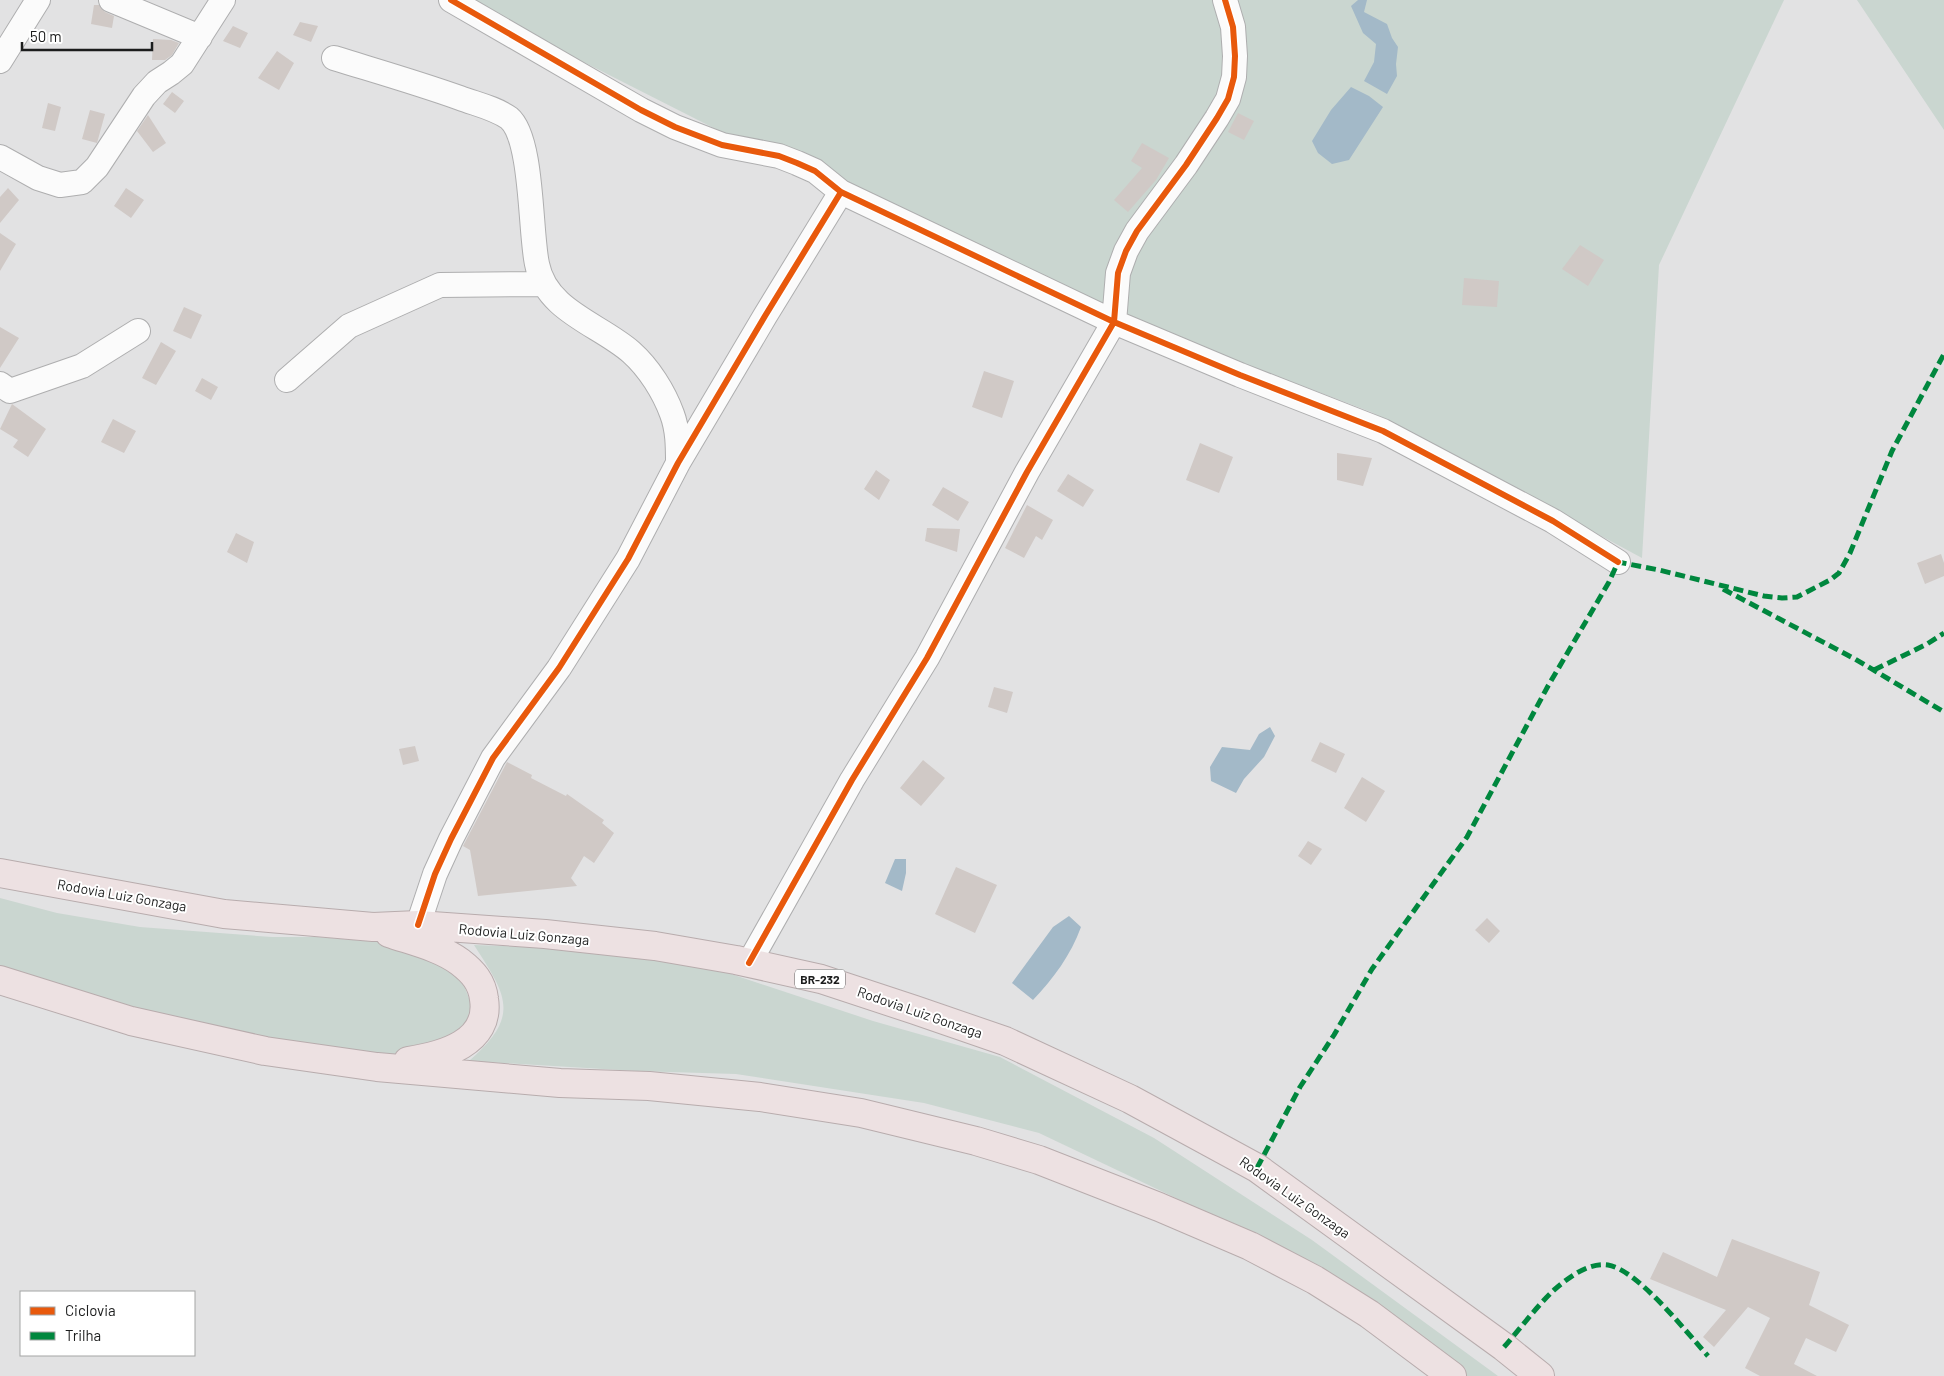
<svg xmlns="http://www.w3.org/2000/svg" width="1944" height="1376" font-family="Barlow,sans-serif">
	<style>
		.green { fill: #cad6d0 }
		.water { fill: #a3b9c8 }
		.building { fill: #d0c9c6 }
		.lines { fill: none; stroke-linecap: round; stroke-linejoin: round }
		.minor-casing { stroke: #aeaeaf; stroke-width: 26 }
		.highway-casing { stroke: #b8acad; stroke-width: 30 }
		.minor { stroke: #fbfbfb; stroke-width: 24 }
		.highway { stroke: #ede1e2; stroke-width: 28 }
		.quiet { stroke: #00873e; stroke-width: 5; stroke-dasharray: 10 5; stroke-linecap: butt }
		.cycleway-casing { stroke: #fff; stroke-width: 9 }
		.cycleway { stroke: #e8590c; stroke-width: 6 }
		.labels { text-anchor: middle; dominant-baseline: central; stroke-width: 4; stroke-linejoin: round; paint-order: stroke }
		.shield { fill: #fff; stroke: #606161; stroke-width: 1 }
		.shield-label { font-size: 12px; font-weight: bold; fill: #1c1d1d }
		.street-label { font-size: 14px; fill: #1c1d1d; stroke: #fff }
	</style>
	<rect width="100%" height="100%" fill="#e2e2e3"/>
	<path class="green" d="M 469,0 L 1784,0 L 1659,265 L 1642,558 L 1371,412 L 1177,338 L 763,153 L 491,15 Z
		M 1857,0 L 1944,0 L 1944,130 Z
		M 0,898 L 57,913 L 140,927 L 272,937 L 317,937 L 403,944 L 441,963 L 464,985 L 471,1004 L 467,1022 L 446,1040 L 406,1055 L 376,1057 L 293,1047 L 178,1021 L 0,967 Z
		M 474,945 L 618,950 L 719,970 L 873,1021 L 1000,1057 L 1154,1138 L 1312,1240 L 1498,1376 L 1466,1376 L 1355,1293 L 1260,1238 L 1039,1133 L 924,1103 L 736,1074 L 636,1071 L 469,1061 C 521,1016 507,996 474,945 Z"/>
	<path class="water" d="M 1358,0 L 1367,0 L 1364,12 L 1387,24 L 1392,38 L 1398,47 L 1396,64 L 1397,76 L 1387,94 L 1364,81 L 1374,62 L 1376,44 L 1363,33 L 1351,6 Z
		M 1351,87 L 1369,96 L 1383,107 L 1349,160 L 1332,164 L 1318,153 L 1312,141 L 1331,110 Z
		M 1270,727 L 1275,736 L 1264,757 L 1244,779 L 1236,793 L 1211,781 L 1210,767 L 1222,747 L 1250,750 L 1259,734 Z
		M 895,859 L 906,859 L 906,873 L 902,891 L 885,883 Z
		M 1069,916 L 1081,927 C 1071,955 1053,979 1033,1000 L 1012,983 L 1053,927 Z"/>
	<path class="building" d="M 94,5 L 99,5 L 105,12 L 114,16 L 112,28 L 91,24 Z
		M 300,22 L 318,26 L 311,42 L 293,35 Z
		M 233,26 L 248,33 L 240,48 L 223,41 Z
		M 153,39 L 171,40 L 179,43 L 172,55 L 165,60 L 152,60 Z
		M 277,51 L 294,63 L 279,90 L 258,78 Z
		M 172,92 L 184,101 L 175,113 L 163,104 Z
		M 48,103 L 61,107 L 55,131 L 42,128 Z
		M 90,110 L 105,114 L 97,143 L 82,139 Z
		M 1238,113 L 1254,121 L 1244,140 L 1228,132 Z
		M 148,115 L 166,143 L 153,152 L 137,131 Z
		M 1142,143 L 1169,158 L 1156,180 L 1128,212 L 1114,200 L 1142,168 L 1131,161 Z
		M 8,188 L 19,200 L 0,223 L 0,197 Z
		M 126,188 L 144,200 L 131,218 L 114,206 Z
		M 0,233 L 16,244 L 0,271 Z
		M 1580,245 L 1604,260 L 1588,286 L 1562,269 Z
		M 1464,278 L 1499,281 L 1497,307 L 1462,305 Z
		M 184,307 L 202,315 L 191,339 L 173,331 Z
		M 0,327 L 19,338 L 0,368 Z
		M 161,342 L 176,351 L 156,385 L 142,378 Z
		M 984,371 L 1014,381 L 1002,418 L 972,407 Z
		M 202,378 L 218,387 L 211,400 L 195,391 Z
		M 12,404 L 46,429 L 28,457 L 13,447 L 18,440 L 0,429 Z
		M 113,419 L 136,431 L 124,453 L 101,442 Z
		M 1200,443 L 1233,457 L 1219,493 L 1186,480 Z
		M 1337,453 L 1372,458 L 1363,486 L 1337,480 Z
		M 876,470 L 890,480 L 879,500 L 864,489 Z
		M 1068,474 L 1094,490 L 1083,507 L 1057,491 Z
		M 943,487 L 969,502 L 958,521 L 932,505 Z
		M 1027,505 L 1053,520 L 1042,540 L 1036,536 L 1024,558 L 1005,548 Z
		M 927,528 L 960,529 L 957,552 L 925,541 Z
		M 236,533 L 254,542 L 247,563 L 227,552 Z
		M 1941,554 L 1944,563 L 1944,576 L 1925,584 L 1917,563 Z
		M 994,687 L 1013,692 L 1007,713 L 988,707 Z
		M 1320,742 L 1345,754 L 1336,773 L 1311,761 Z
		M 415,746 L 419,761 L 403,765 L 399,749 Z
		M 923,760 L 945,778 L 921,806 L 900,788 Z
		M 507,762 L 532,775 L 531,778 L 566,796 L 567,794 L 604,820 L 602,823 L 614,833 L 594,863 L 584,856 L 571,878 L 577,886 L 478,896 L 470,850 L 463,846 Z
		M 1362,777 L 1385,791 L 1366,822 L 1344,808 Z
		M 1308,841 L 1322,849 L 1311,865 L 1298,856 Z
		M 956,867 L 997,885 L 975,933 L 935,914 Z
		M 1487,918 L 1500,931 L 1489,943 L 1475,930 Z
		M 1732,1239 L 1820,1272 L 1809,1305 L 1849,1325 L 1836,1352 L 1806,1338 L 1794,1364 L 1817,1376 L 1760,1376 L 1745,1368 L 1770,1318 L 1748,1307 L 1714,1347 L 1703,1337 L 1726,1310 L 1650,1279 L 1663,1252 L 1717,1277 Z"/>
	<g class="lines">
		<defs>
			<path id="minor" d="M 111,0 L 200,37
				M 451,0 L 641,110 L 675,127 L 722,145 L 779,156 L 797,163 L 815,171 L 841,192 L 1114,322 L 1240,375 L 1383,431 L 1553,521 L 1618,562
				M 334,58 C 376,71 418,83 460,98 C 476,104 495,108 509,118 C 533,138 530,233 537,264 C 546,311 599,324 631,352 C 649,368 664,392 672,414 C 678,430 678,447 678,463
				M 0,61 L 38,0
				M 0,157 L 38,178 L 60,185 L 82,182 L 97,167 L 144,96 L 157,82 L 171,73 L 182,64 L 223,0
				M 287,380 L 349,326 L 440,285 L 544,284
				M 0,384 L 10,391 L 82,366 L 138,331
				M 418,925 L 435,874 L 451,839 L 493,758 L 559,668 L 628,559 L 678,463 L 765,316 L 841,192
				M 749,963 L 852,780 L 927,658 L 1027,472 L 1114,322 L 1118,273 L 1126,251 L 1137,231 L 1186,165 L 1217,118 L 1228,99 L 1234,77 L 1235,56 L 1233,27 L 1225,0"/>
			<path id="highway" d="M 0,873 L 224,914 L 373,927 L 418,925 L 545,934 L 655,946 L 736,960 L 821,979 L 915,1010 L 1005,1041 L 1130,1099 L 1257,1168 L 1504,1347 L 1540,1376
				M 389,933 C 412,941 440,947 460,962 C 473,972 482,982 484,999 C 491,1043 442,1056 408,1061
				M 0,980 L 131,1021 L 265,1051 L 377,1067 L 560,1083 L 649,1086 L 760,1097 L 861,1113 L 976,1141 L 1039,1160 L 1159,1207 L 1250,1246 L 1315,1280 L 1369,1314 L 1452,1376"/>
		</defs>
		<use href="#minor" class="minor-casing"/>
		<use href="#highway" class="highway-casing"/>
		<use href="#minor" class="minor"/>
		<use href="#highway" class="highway"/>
		<path class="quiet" d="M 1723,589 L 1855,659 L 1944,712
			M 1874,670 L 1927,644 L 1944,633
			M 1257,1168 L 1300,1087 L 1334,1035 L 1372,969 L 1467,837 L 1548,686 L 1609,582 L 1618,562 L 1659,570 L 1764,596 L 1782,598 L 1797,597 L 1830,580 L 1839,573 L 1850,553 L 1892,451 L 1944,354
			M 1504,1347 C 1520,1329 1536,1307 1554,1290 C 1568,1278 1588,1262 1608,1265 C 1638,1270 1687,1333 1708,1356"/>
		<defs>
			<path id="cycleway" d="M 451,0 L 641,110 L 675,127 L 722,145 L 779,156 L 797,163 L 815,171 L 841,192 L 1114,322 L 1240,375 L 1383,431 L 1553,521 L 1618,562
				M 418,925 L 435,874 L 451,839 L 493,758 L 559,668 L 628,559 L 678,463 L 765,316 L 841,192
				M 749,963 L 852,780 L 927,658 L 1027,472 L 1114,322 L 1118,273 L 1126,251 L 1137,231 L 1186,165 L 1217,118 L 1228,99 L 1234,77 L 1235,56 L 1233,27 L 1225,0"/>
		</defs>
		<use href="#cycleway" class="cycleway-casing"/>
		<use href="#cycleway" class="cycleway"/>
	</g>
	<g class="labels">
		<rect class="shield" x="795" y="969.5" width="50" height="19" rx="4"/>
		<g class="shield-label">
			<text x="820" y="979">BR-232</text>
		</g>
		<g class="street-label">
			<text transform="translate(122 895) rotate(10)">Rodovia Luiz Gonzaga</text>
			<text transform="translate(524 934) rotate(5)">Rodovia Luiz Gonzaga</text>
			<text transform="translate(920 1012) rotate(19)">Rodovia Luiz Gonzaga</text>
			<text transform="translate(1295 1197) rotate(35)">Rodovia Luiz Gonzaga</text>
		</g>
	</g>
	<rect x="20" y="1291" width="175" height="65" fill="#ffffff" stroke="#a4a5a5"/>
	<rect x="30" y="1307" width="25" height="8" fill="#e8590c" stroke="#a4a5a5"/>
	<text x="65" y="1316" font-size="15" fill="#1c1d1d">Ciclovia</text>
	<rect x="30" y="1332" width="25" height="8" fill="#00873e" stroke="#a4a5a5"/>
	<text x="65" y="1341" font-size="15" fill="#1c1d1d">Trilha</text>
	<path d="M22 42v8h130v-8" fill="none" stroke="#1c1d1d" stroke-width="2.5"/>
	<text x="30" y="42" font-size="15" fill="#1c1d1d" stroke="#ffffff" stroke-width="4" paint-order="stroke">50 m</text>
</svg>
